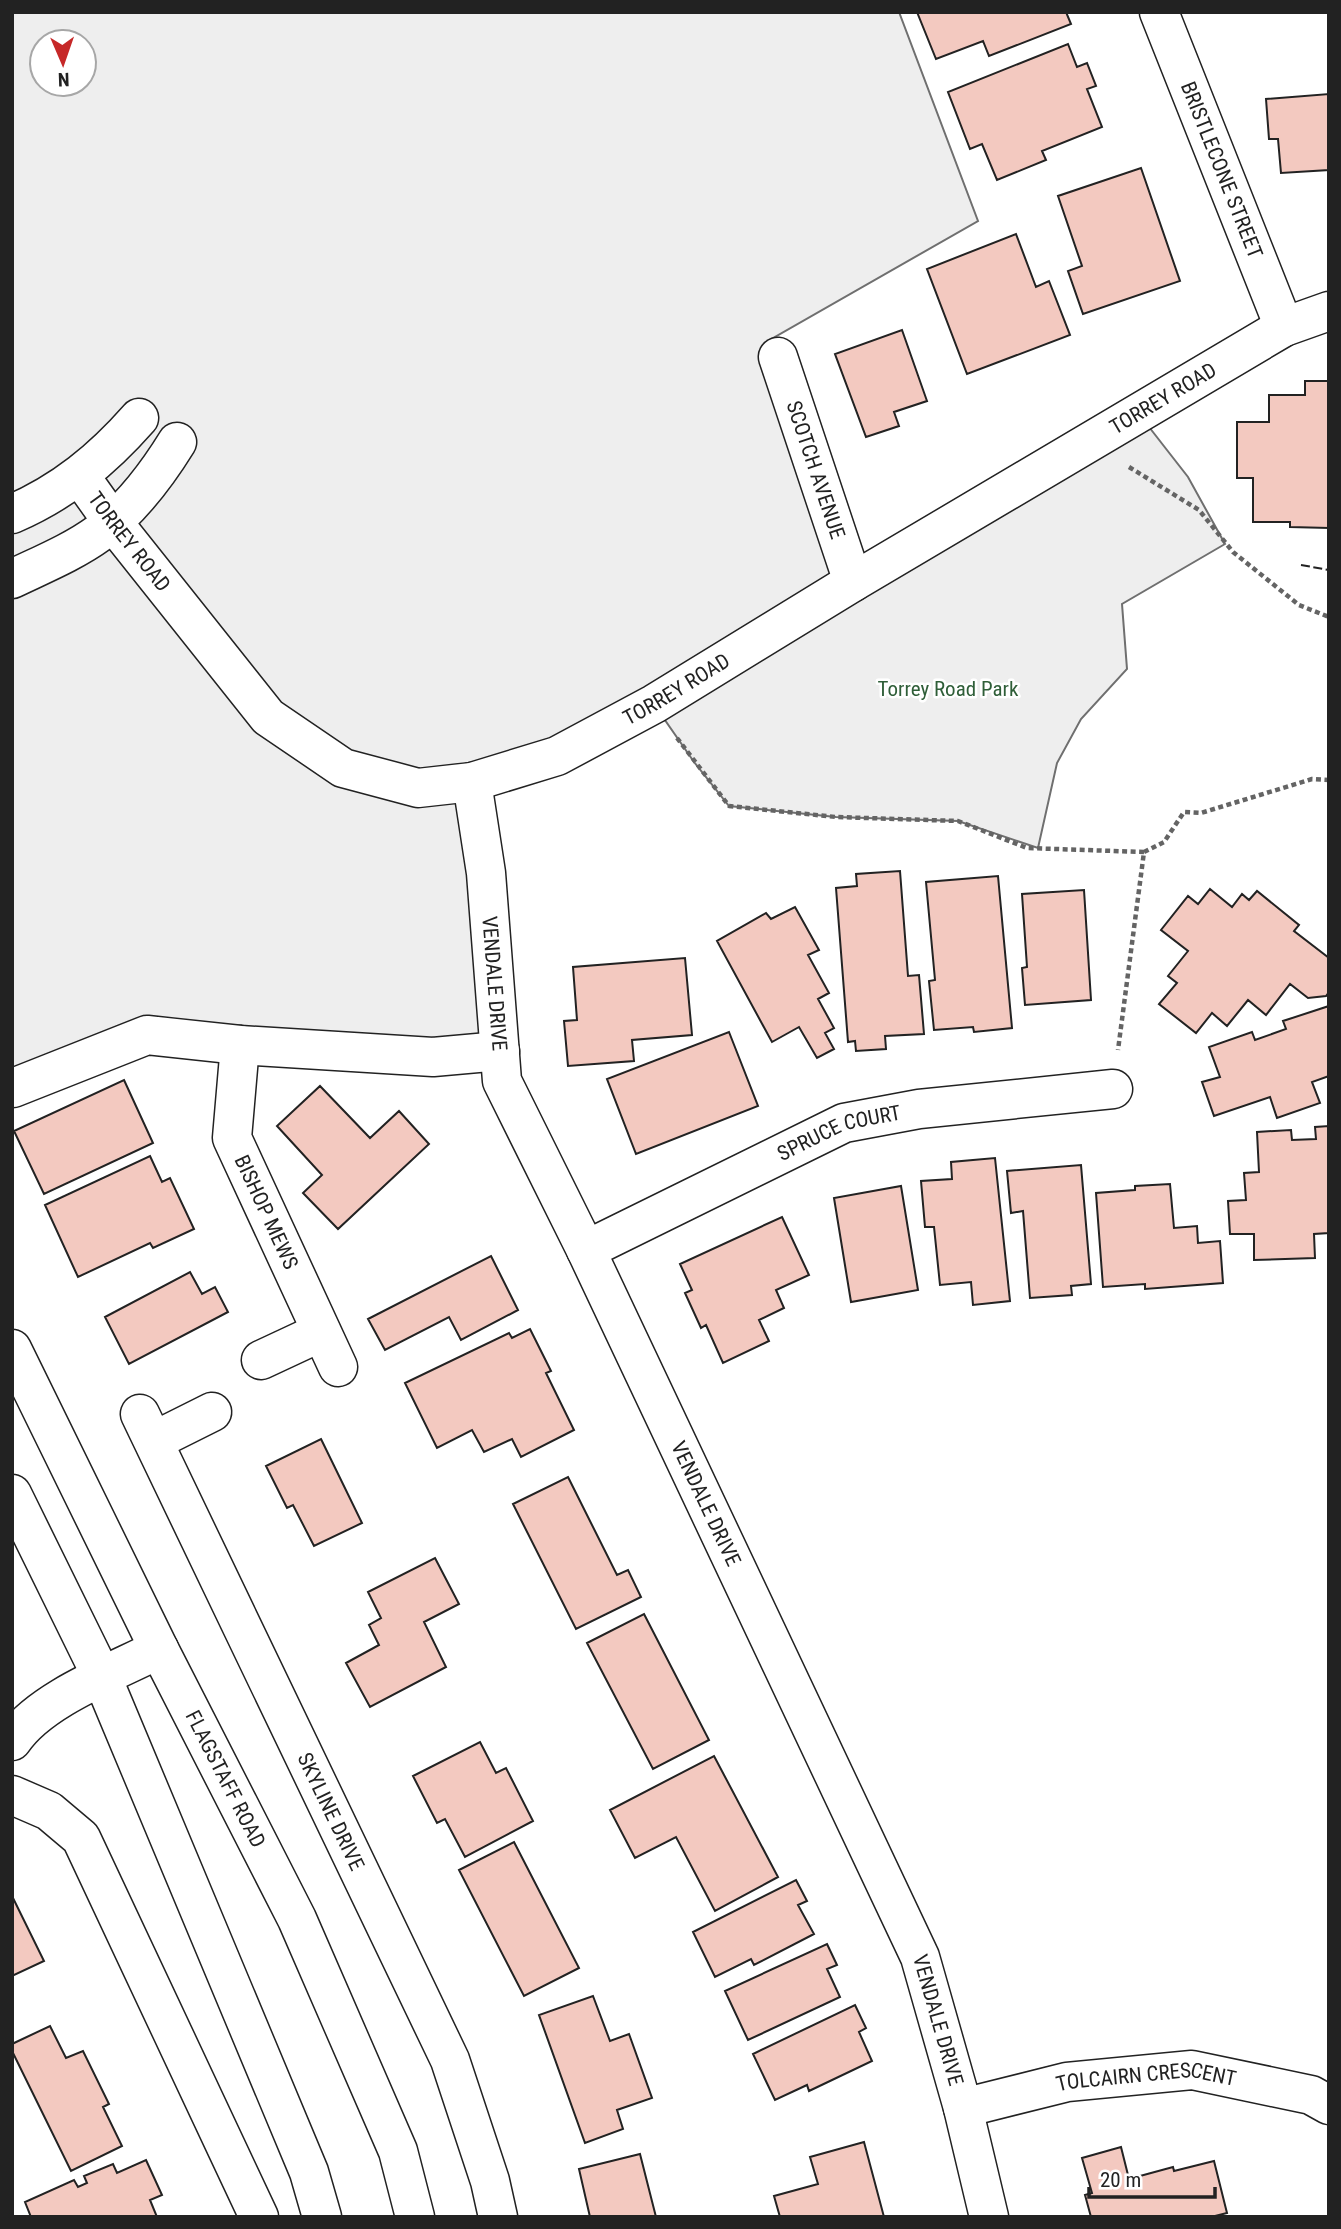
<svg xmlns="http://www.w3.org/2000/svg" width="1341" height="2229" font-family="'Roboto Condensed',sans-serif">
	<style>
		.green { fill: #eee; stroke: #6f6f6f; stroke-width: 2; fill-rule: evenodd }
		.building { fill: #f3c9c0; stroke: #222; stroke-width: 2 }
		.lines { fill: none; stroke-linecap: round; stroke-linejoin: round }
		.street-casing { stroke: #222; stroke-width: 41 }
		.secondary-casing { stroke: #222; stroke-width: 41 }
		.path { stroke: #646464; stroke-width: 4.5; stroke-dasharray: 5 3.5; stroke-linecap: butt }
		.street { stroke: #fff; stroke-width: 38 }
		.secondary { stroke: #fff; stroke-width: 38 }
		.fence { stroke: #222; stroke-width: 2; stroke-dasharray: 9 3.5; stroke-linecap: butt }
		.labels { text-anchor: middle; dominant-baseline: central; stroke-width: 5; stroke-linejoin: round; paint-order: stroke }
		.street-label { font-size: 21px; fill: #222; stroke: #fff }
		.park-label { font-size: 21px; fill: #2f5e38; stroke: #fff }
	</style>
	<rect width="100%" height="100%" fill="#fff"/>
	<path class="green" d="M 12,12 L 899,12 L 978,221 L 768,341 L 853,582 L 472,782 L 500,1051 L 147,1035 L 12,1081 ZM 42,42 L 84,42 L 84,84 L 42,84 Z
		M 1142,418 L 1188,477 L 1225,544 L 1122,604 L 1127,669 L 1081,719 L 1057,763 L 1038,848 L 958,821 L 836,817 L 729,806 L 694,762 L 658,710 Z"/>
	<path class="building" d="M 917,12 L 1066,12 L 1071,24 L 989,56 L 983,41 L 936,59 Z
		M 1068,44 L 1077,67 L 1087,63 L 1096,86 L 1087,89 L 1102,127 L 1042,151 L 1046,160 L 997,180 L 982,144 L 970,149 L 948,92 Z
		M 1329,94 L 1329,170 L 1281,173 L 1278,139 L 1269,139 L 1266,99 Z
		M 1141,168 L 1180,281 L 1083,314 L 1068,271 L 1082,266 L 1058,196 Z
		M 1016,234 L 1036,287 L 1049,281 L 1070,335 L 967,374 L 927,269 Z
		M 902,330 L 927,401 L 894,412 L 899,426 L 866,437 L 835,354 Z
		M 1305,381 L 1329,381 L 1329,528 L 1290,527 L 1290,522 L 1253,522 L 1253,478 L 1237,478 L 1237,422 L 1269,422 L 1269,395 L 1305,395 Z
		M 900,871 L 908,976 L 919,975 L 924,1034 L 885,1036 L 886,1049 L 856,1051 L 855,1041 L 848,1042 L 836,888 L 857,886 L 856,874 Z
		M 998,876 L 1012,1028 L 974,1032 L 973,1027 L 934,1030 L 929,981 L 935,980 L 926,882 Z
		M 1210,889 L 1232,907 L 1242,894 L 1249,900 L 1257,891 L 1299,925 L 1294,931 L 1329,958 L 1329,992 L 1326,996 L 1308,998 L 1290,984 L 1266,1015 L 1248,1000 L 1227,1026 L 1212,1013 L 1196,1033 L 1159,1004 L 1177,983 L 1168,976 L 1188,951 L 1161,930 L 1188,896 L 1198,904 Z
		M 1084,890 L 1091,1000 L 1025,1005 L 1022,968 L 1027,967 L 1022,894 Z
		M 795,907 L 819,950 L 808,955 L 829,993 L 818,999 L 834,1028 L 825,1033 L 834,1049 L 817,1058 L 799,1027 L 772,1042 L 717,941 L 766,913 L 771,919 Z
		M 685,958 L 692,1035 L 632,1040 L 634,1061 L 568,1066 L 564,1021 L 577,1020 L 573,967 Z
		M 1329,1006 L 1329,1076 L 1312,1082 L 1320,1103 L 1277,1118 L 1270,1097 L 1214,1116 L 1202,1082 L 1220,1077 L 1209,1047 L 1252,1032 L 1255,1040 L 1286,1029 L 1283,1021 Z
		M 729,1032 L 758,1106 L 636,1154 L 607,1079 Z
		M 124,1080 L 153,1143 L 44,1194 L 14,1131 Z
		M 320,1086 L 370,1138 L 399,1111 L 429,1144 L 338,1229 L 303,1193 L 322,1175 L 277,1126 Z
		M 1329,1126 L 1329,1233 L 1314,1234 L 1315,1258 L 1254,1260 L 1254,1234 L 1230,1234 L 1228,1201 L 1246,1200 L 1244,1173 L 1259,1172 L 1257,1132 L 1291,1130 L 1292,1140 L 1316,1139 L 1315,1127 Z
		M 150,1156 L 162,1182 L 170,1178 L 194,1229 L 153,1248 L 150,1243 L 78,1277 L 45,1205 Z
		M 995,1158 L 1010,1301 L 973,1305 L 971,1282 L 940,1285 L 934,1227 L 925,1227 L 921,1181 L 952,1179 L 951,1162 Z
		M 1081,1165 L 1091,1284 L 1071,1286 L 1072,1295 L 1030,1298 L 1023,1211 L 1011,1213 L 1007,1171 Z
		M 1170,1184 L 1174,1228 L 1197,1226 L 1198,1243 L 1220,1241 L 1223,1283 L 1145,1289 L 1145,1284 L 1103,1287 L 1096,1193 L 1135,1190 L 1135,1186 Z
		M 901,1186 L 918,1290 L 851,1302 L 834,1198 Z
		M 782,1217 L 809,1275 L 776,1290 L 784,1308 L 759,1320 L 769,1341 L 723,1363 L 706,1325 L 701,1328 L 685,1293 L 692,1290 L 680,1264 Z
		M 491,1256 L 518,1310 L 461,1340 L 449,1317 L 385,1350 L 368,1319 Z
		M 190,1272 L 202,1294 L 215,1287 L 228,1312 L 129,1364 L 105,1317 Z
		M 530,1329 L 551,1371 L 546,1373 L 574,1430 L 521,1457 L 512,1439 L 484,1452 L 472,1430 L 437,1448 L 405,1383 L 509,1333 L 512,1338 Z
		M 321,1439 L 362,1523 L 314,1546 L 293,1505 L 287,1508 L 266,1466 Z
		M 568,1477 L 617,1575 L 628,1570 L 641,1597 L 576,1629 L 513,1504 Z
		M 435,1558 L 459,1604 L 424,1622 L 446,1667 L 370,1707 L 346,1663 L 379,1645 L 369,1625 L 381,1618 L 368,1592 Z
		M 644,1614 L 709,1740 L 653,1769 L 587,1643 Z
		M 480,1742 L 496,1773 L 506,1768 L 533,1821 L 465,1857 L 445,1819 L 437,1823 L 413,1776 Z
		M 714,1756 L 778,1877 L 715,1911 L 676,1837 L 635,1858 L 610,1810 Z
		M 514,1842 L 579,1968 L 524,1996 L 459,1870 Z
		M 796,1880 L 807,1901 L 798,1905 L 814,1934 L 754,1965 L 751,1959 L 715,1977 L 693,1932 Z
		M 12,1896 L 44,1961 L 12,1976 Z
		M 827,1944 L 837,1965 L 827,1969 L 840,1997 L 748,2040 L 725,1991 Z
		M 593,1996 L 610,2041 L 629,2034 L 652,2098 L 617,2110 L 623,2129 L 585,2143 L 539,2015 Z
		M 855,2005 L 866,2028 L 859,2032 L 872,2061 L 809,2091 L 807,2085 L 775,2100 L 753,2054 Z
		M 50,2026 L 66,2058 L 83,2051 L 109,2104 L 103,2107 L 122,2146 L 71,2171 L 12,2051 L 12,2044 Z
		M 864,2142 L 884,2217 L 780,2217 L 774,2196 L 818,2184 L 810,2157 Z
		M 1121,2147 L 1129,2179 L 1173,2167 L 1174,2171 L 1214,2161 L 1227,2213 L 1211,2217 L 1091,2217 L 1085,2195 L 1092,2193 L 1082,2158 Z
		M 640,2154 L 656,2217 L 590,2217 L 579,2169 Z
		M 146,2160 L 162,2195 L 150,2200 L 157,2217 L 31,2217 L 25,2202 L 74,2180 L 78,2187 L 87,2183 L 84,2176 L 113,2164 L 117,2173 Z"/>
	<g class="lines">
		<defs>
			<g id="street">
				<path id="s1" d="M 1159,12 L 1284,327"/>
				<path id="s2" d="M 778,357 L 853,582"/>
				<path id="s3" d="M 80,476 L 112,521 L 268,717 L 343,768 L 418,788 L 472,782 L 557,756 L 654,704 L 853,582 L 1284,327 L 1329,311"/>
				<path d="M 12,514 C 63,492 102,460 139,418"/>
				<path d="M 12,579 C 41,565 73,552 99,533 C 131,509 156,476 177,442"/>
				<path id="s4" d="M 472,782 L 486,873 L 502,1081 L 586,1250 L 920,1957 L 963,2108 L 989,2217"/>
				<path id="s5" d="M 240,1045 L 232,1138 L 338,1367"/>
				<path d="M 13,1088 L 147,1035 L 240,1045 L 433,1057 L 500,1051"/>
				<path id="s6" d="M 586,1250 L 844,1123 L 919,1109 L 1113,1089"/>
				<path d="M 261,1360 L 321,1332"/>
				<path id="s7" d="M 140,1414 L 450,2060 L 490,2181 L 498,2217"/>
				<path d="M 154,1441 L 212,1412"/>
				<path d="M 12,1741 C 40,1699 114,1672 159,1649"/>
				<path d="M 12,1795 L 49,1811 L 81,1838 L 259,2217"/>
				<path id="s8" d="M 963,2108 L 1067,2082 L 1192,2070 L 1311,2095 L 1329,2105"/>
			</g>
			<g id="secondary">
				<path id="s9" d="M 12,1349 L 159,1649 L 297,1919 L 398,2151 L 415,2217"/>
				<path d="M 12,1494 L 102,1677 L 309,2172 L 322,2217"/>
			</g>
		</defs>
		<use href="#street" class="street-casing"/>
		<use href="#secondary" class="secondary-casing"/>
		<path class="path" d="M 1129,467 L 1199,510 L 1233,552 L 1299,605 L 1329,617
			M 677,738 L 729,806 L 836,817 L 958,821 L 1027,848 L 1144,852 L 1118,1050
			M 1144,852 L 1164,842 L 1184,812 L 1201,813 L 1312,779 L 1329,780"/>
		<use href="#street" class="street"/>
		<use href="#secondary" class="secondary"/>
		<path class="fence" d="M 1301,565 L 1329,570"/>
	</g>
	<g class="labels">
		<g class="street-label">
			<text stroke="none"><textPath href="#s1" startOffset="170">BRISTLECONE STREET</textPath></text>
			<text stroke="none"><textPath href="#s3" startOffset="1321">TORREY ROAD</textPath></text>
			<text stroke="none"><textPath href="#s2" startOffset="119">SCOTCH AVENUE</textPath></text>
			<text stroke="none"><textPath href="#s3" startOffset="82">TORREY ROAD</textPath></text>
			<text stroke="none"><textPath href="#s3" startOffset="754">TORREY ROAD</textPath></text>
			<text stroke="none"><textPath href="#s4" startOffset="203">VENDALE DRIVE</textPath></text>
			<text stroke="none"><textPath href="#s6" startOffset="280">SPRUCE COURT</textPath></text>
			<text stroke="none"><textPath href="#s5" startOffset="175">BISHOP MEWS</textPath></text>
			<text stroke="none"><textPath href="#s4" startOffset="770">VENDALE DRIVE</textPath></text>
			<text stroke="none"><textPath href="#s9" startOffset="480">FLAGSTAFF ROAD</textPath></text>
			<text stroke="none"><textPath href="#s7" startOffset="441">SKYLINE DRIVE</textPath></text>
			<text stroke="none"><textPath href="#s4" startOffset="1337">VENDALE DRIVE</textPath></text>
			<text stroke="none"><textPath href="#s8" startOffset="187">TOLCAIRN CRESCENT</textPath></text>
		</g>
		<g class="park-label">
			<text x="948" y="689">Torrey Road Park</text>
		</g>
	</g>
	<rect width="1341" height="2229" fill="none" stroke="#222222" stroke-width="28"/>
	<g transform="translate(63 63) rotate(178)"><circle r="33" fill="#ffffff" stroke="#a7a7a7" stroke-width="2"/>
	<path d="M0-5L12 26L0 18L-12 26Z" fill="#c62828"/>
	<text y="-10" font-size="19" font-weight="bold" text-anchor="middle" fill="#222222">N</text>
	</g>
	<path d="M1089 2187v10h126v-10" fill="none" stroke="#222222" stroke-width="3.5"/>
	<text x="1100" y="2187" font-size="21" fill="#222222" stroke="#ffffff" stroke-width="5" paint-order="stroke">20 m</text>
</svg>
